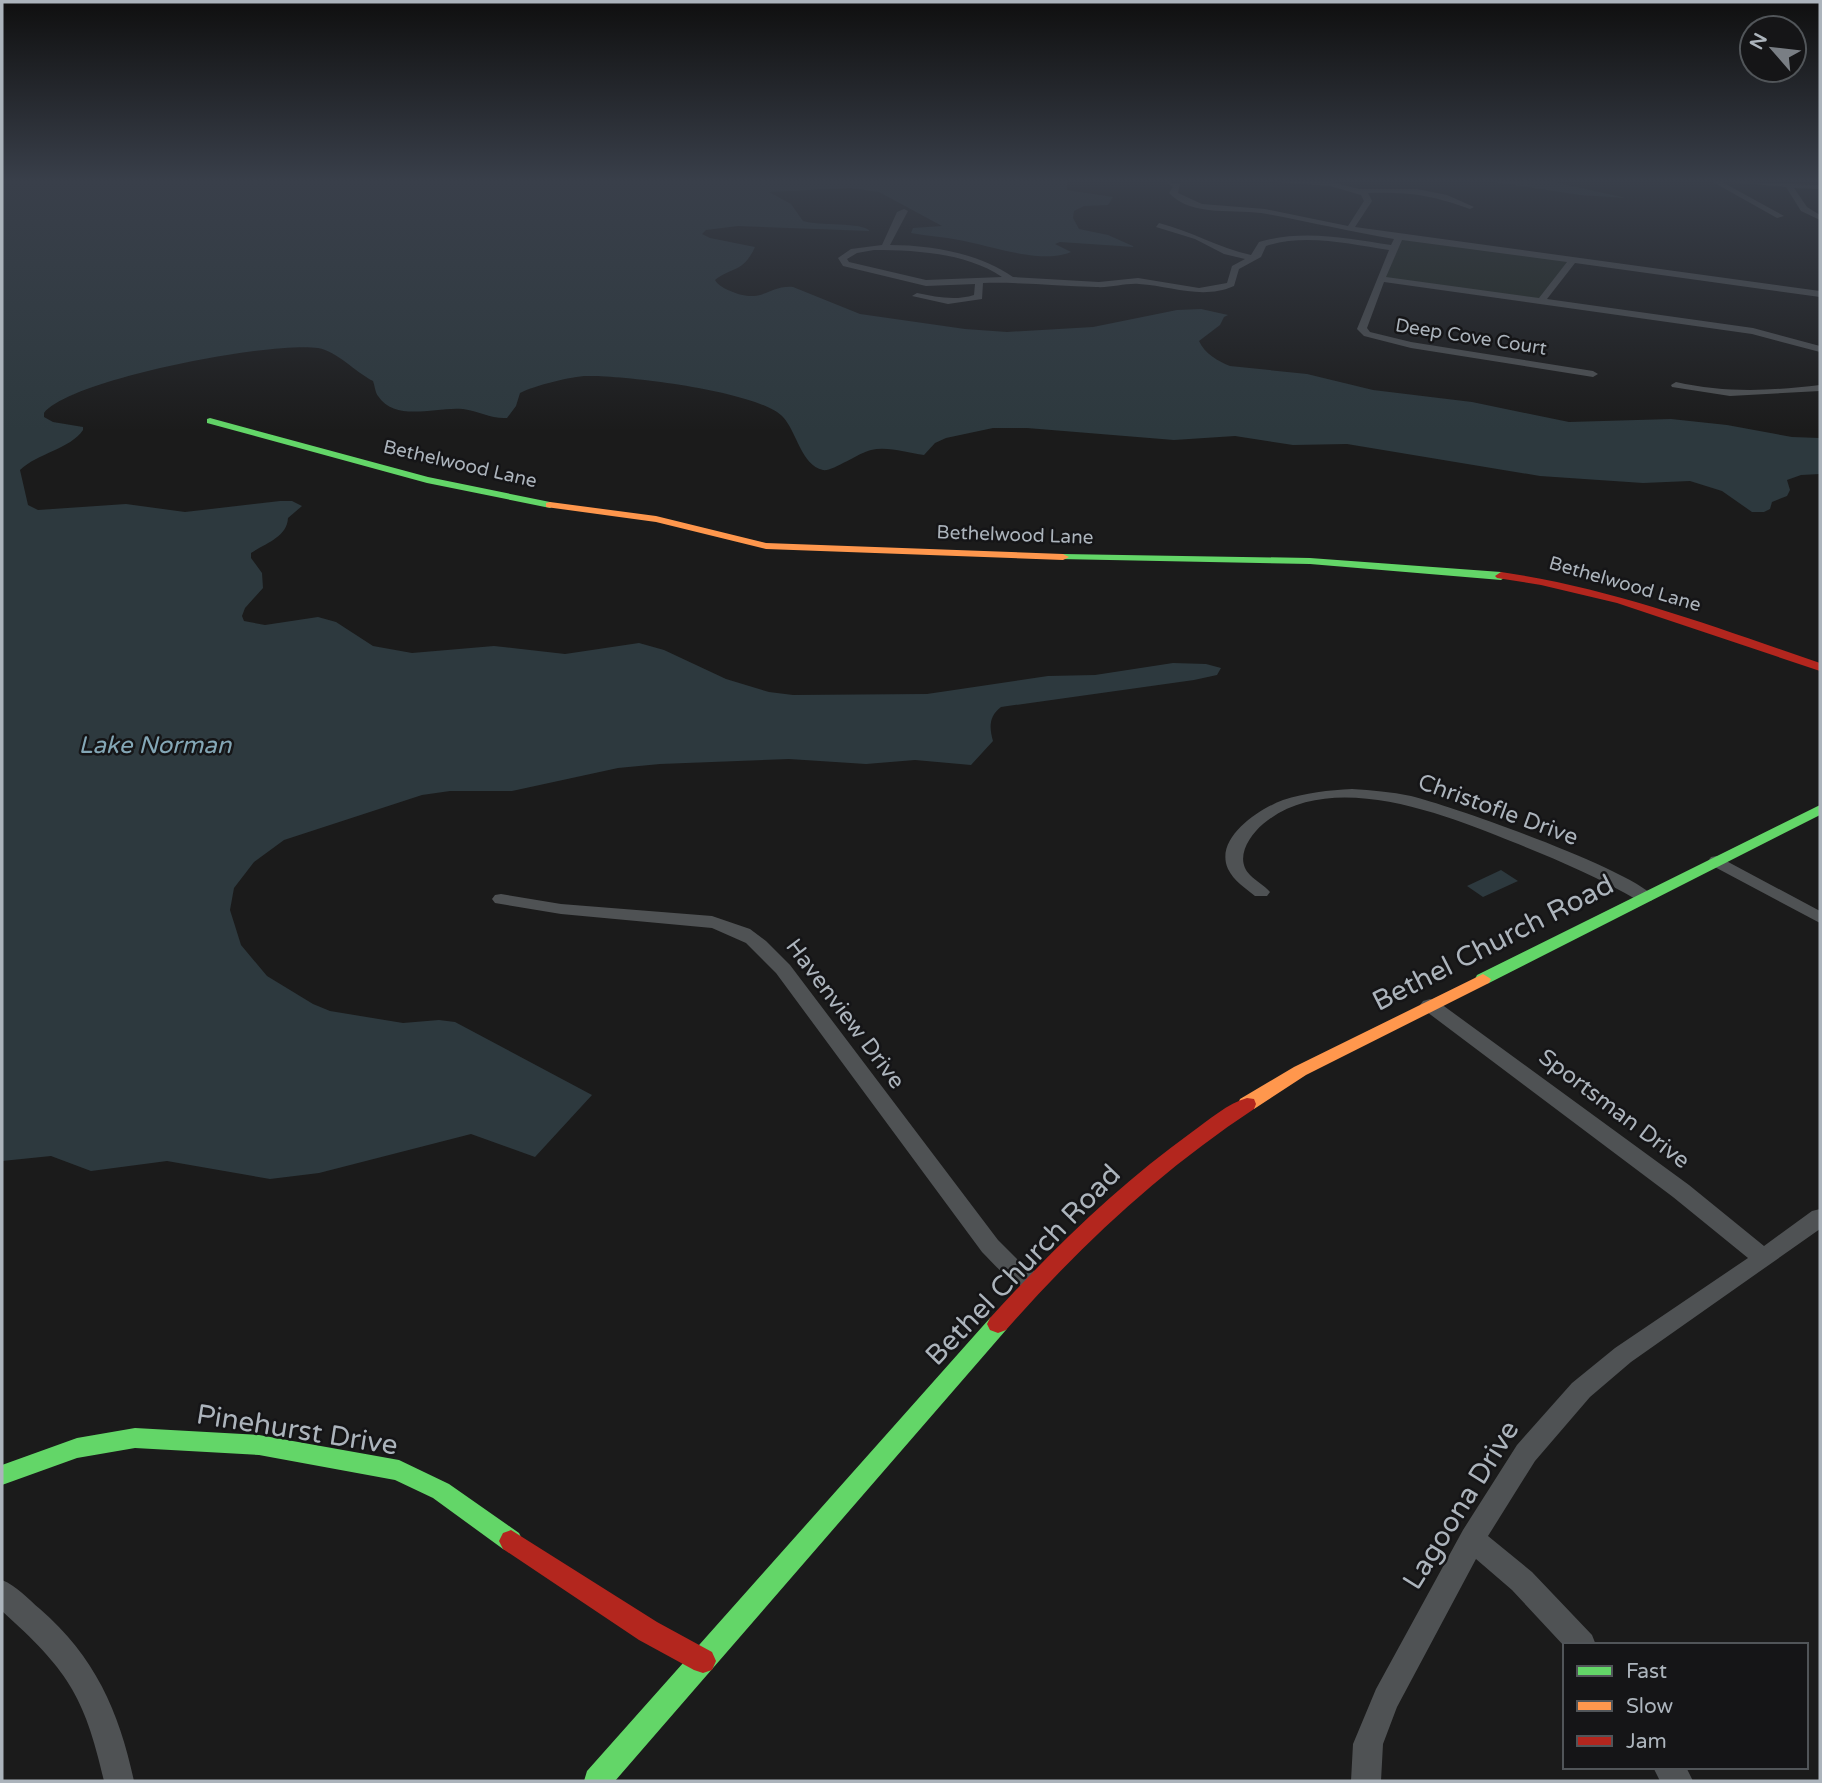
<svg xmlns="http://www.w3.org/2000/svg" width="1822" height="1783" font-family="'Varela Round',sans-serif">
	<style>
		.green { fill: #212821 }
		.water { fill: #2d393e }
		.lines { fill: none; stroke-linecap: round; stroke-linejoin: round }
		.street { fill: #4f5254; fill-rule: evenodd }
		.fast { fill: #63d668; fill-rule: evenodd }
		.slow { fill: #ff974d; fill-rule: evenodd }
		.jam { fill: #b3261e; fill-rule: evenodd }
		.labels { text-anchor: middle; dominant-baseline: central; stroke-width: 5; stroke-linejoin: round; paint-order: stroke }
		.far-street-label { font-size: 19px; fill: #acb4bc; stroke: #151517 }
		.street-label { font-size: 23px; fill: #acb4bc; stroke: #151517 }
		.water-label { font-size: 24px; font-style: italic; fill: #84a7b6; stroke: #151517 }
		.near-street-label { font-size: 28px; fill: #acb4bc; stroke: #151517 }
	</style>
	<rect width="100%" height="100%" fill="#1b1b1b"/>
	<path class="green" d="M 1399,237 L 1572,261 L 1542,300 L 1381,279 Z"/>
	<path class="water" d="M 2,182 L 1067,182 L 1067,190 L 1113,197 L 1108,205 L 1084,206 L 1074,211 L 1073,218 L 1079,229 L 1108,235 L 1135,247 L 1060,242 L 1055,244 L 1071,252 C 1041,265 989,245 959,240 C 944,237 927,236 911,233 L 913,228 L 942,226 L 879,192 L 850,188 L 769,192 L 791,204 L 803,221 C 818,226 863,222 870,231 L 738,226 L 706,230 L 702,234 L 710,238 L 755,247 C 743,273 733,266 715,280 C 718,285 722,287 728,290 C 763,306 767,285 793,287 L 860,314 L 965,329 L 1007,332 L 1093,327 L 1177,310 L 1201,309 L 1228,315 L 1224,317 L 1220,325 L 1199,341 C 1204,353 1219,362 1230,366 L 1307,374 L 1373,390 L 1472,402 L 1569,422 L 1671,419 L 1727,425 L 1792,437 L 1820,438 L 1820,474 L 1801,475 L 1787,480 L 1790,490 L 1787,496 L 1772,502 L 1770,509 L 1764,512 L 1752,512 L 1722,491 L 1690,481 L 1643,483 L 1540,476 L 1347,444 L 1293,445 L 1235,436 L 1174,440 L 1027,428 L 993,428 L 946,438 L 935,443 L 924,455 C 907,453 888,446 871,450 C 858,453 832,472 823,470 C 801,465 797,432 783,417 C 759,391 623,375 587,376 C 572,376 533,386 520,393 L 516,406 L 507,418 C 491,419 479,411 463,409 C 437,406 396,423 378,396 C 375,392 375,386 373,381 C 355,372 337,351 318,348 C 272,341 71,379 44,413 L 44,417 L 53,422 L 83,427 L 83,430 C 70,449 38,453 20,470 L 28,505 L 38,510 L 126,504 L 185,512 L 280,501 L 292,501 L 302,506 L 288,518 C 287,537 266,543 251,553 L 251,558 L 262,573 L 263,588 L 245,608 L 242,616 L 244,621 L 265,625 L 318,617 L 336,622 L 373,646 L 412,653 L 494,646 L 565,654 L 639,643 L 664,650 L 726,679 L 769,692 L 793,695 L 927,694 L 1048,676 L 1095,675 L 1173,663 L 1206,664 L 1221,668 L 1217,675 L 1194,680 L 1001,707 C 989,716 989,727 993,741 L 971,765 L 915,760 L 866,764 L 789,759 L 660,764 L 618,768 L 512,791 L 450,791 L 422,795 L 284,840 L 254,862 L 234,888 L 230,910 L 241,945 L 267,976 L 313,1004 L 330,1011 L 403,1023 L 439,1020 L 455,1022 L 592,1095 L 535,1157 L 471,1134 L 319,1173 L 270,1179 L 167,1161 L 91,1171 L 51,1156 L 2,1161 Z
		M 1494,182 L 1554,182 L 1626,198 L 1580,195 Z
		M 1501,870 L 1518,881 L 1483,897 L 1467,886 Z"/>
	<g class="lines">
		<path class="street" d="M 1166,182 L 1180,184 L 1178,193 L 1202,204 L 1265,209 L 1348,226 L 1364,201 L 1361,195 L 1330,186 L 1277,182 L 1331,182 L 1359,189 L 1417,189 L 1447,195 L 1474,207 L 1470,209 C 1431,195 1410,192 1368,193 L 1372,201 L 1355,227 L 1820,291 L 1820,297 L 1575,263 L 1547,299 L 1753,328 L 1820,346 L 1820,352 L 1752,334 L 1384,282 L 1367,328 L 1370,332 L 1411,342 L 1593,371 L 1598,374 L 1593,377 L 1411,348 L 1364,336 L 1357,329 L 1389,250 C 1350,244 1305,233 1266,246 L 1261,257 L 1239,269 L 1234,286 C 1202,300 1172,286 1139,284 C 1125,283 1111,288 1096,287 C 1058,286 1022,282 983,283 L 982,299 L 948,304 L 912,296 L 917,293 C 936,297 955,301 974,295 L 975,284 L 926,286 L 843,266 L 838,258 L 851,249 L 882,245 L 897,212 L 904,209 L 908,211 L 890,245 C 930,245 979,253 1013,277 L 1099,282 L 1138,278 L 1199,288 L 1227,283 L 1232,266 L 1245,259 L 1224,254 L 1195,239 L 1156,227 L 1159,223 C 1191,231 1219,248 1251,255 L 1259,242 C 1302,229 1348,238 1391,245 L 1394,239 C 1351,232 1310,222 1267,214 C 1237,208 1192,218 1169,193 L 1173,187 ZM 1402,240 L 1567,262 L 1539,298 L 1386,277 ZM 874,250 C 915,250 967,253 1002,277 L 926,280 L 849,262 L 847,259 L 857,253 Z
			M 1713,182 L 1722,182 L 1784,216 L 1777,218 Z
			M 1730,182 L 1820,185 L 1820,189 L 1794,188 L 1807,207 L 1820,215 L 1820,220 L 1801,211 L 1786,187 Z
			M 1676,382 C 1724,393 1771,391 1820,385 L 1820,391 L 1730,396 L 1672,387 L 1671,385 Z
			M 1352,789 C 1372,790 1391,792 1411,796 C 1452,806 1631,869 1654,897 L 1651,901 L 1639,901 C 1598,877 1556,859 1513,842 C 1443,814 1330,768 1263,824 C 1249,836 1234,859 1250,875 C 1256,881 1264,885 1270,892 L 1267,896 L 1255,896 C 1245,888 1234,881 1228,869 C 1214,838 1259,809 1283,800 C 1305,793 1329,790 1352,789 Z
			M 1717,856 L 1820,911 L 1820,923 L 1711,865 L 1708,861 L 1711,857 Z
			M 501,894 L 561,904 L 712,916 L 750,929 L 766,941 L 790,965 L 998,1240 L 1019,1261 L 1043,1276 L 1046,1282 L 1043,1288 C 1020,1296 997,1267 982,1252 L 776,973 L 746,943 L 712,928 L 561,914 L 495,903 L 492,899 L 495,895 Z
			M 1430,999 L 1437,1001 L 1689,1185 L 1764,1246 L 1812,1211 L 1820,1209 L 1820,1229 L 1631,1362 L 1590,1397 L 1535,1461 L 1488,1536 L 1532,1572 L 1592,1635 L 1596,1645 L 1565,1647 L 1512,1590 L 1476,1559 L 1397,1707 L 1383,1744 L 1381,1781 L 1351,1781 L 1353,1744 L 1376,1689 L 1463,1530 L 1517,1445 L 1572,1383 L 1615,1348 L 1748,1258 L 1673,1197 L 1423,1009 L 1420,1005 L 1423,1001 Z
			M 2,1580 C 17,1586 28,1599 40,1609 C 95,1657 119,1711 134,1781 L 104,1781 C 84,1694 67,1670 2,1611 Z
			M 1653,1767 L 1686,1767 L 1693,1781 L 1660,1781 Z"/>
		<path class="fast" d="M 210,418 L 428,477 L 550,502 L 555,505 L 550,508 L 427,483 L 207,423 L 207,419 Z
			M 1063,554 L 1310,558 L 1501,572 L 1507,576 L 1501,580 L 1310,564 L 1059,559 L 1057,557 Z
			M 1820,805 L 1820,815 L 1489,983 L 1483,984 L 1475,979 L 1477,975 Z
			M 998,1315 L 1006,1318 L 1009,1324 L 1006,1330 L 615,1781 L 584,1781 L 587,1771 L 990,1318 Z
			M 135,1428 L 259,1435 L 399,1460 L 449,1484 L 519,1533 L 523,1541 L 519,1549 L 511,1552 L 503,1549 L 433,1498 L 395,1480 L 259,1455 L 135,1448 L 77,1458 L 2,1485 L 2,1465 L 77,1438 Z"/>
		<path class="slow" d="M 550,502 L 656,516 L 766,543 L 1063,554 L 1069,557 L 1063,560 L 766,549 L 656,522 L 546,507 L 546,503 Z
			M 1483,974 L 1491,979 L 1489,983 L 1306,1075 L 1254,1109 L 1240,1109 L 1238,1104 L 1240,1099 L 1294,1067 Z"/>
		<path class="jam" d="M 1501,572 C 1612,588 1715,627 1820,663 L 1820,671 L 1617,603 L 1541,585 L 1497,578 L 1495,576 Z
			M 1247,1098 L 1254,1099 L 1256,1104 L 1254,1109 C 1160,1171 1080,1246 1006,1330 L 998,1333 L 990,1330 L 987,1324 L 990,1318 C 1052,1250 1117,1186 1192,1132 C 1209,1120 1228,1103 1247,1098 Z
			M 511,1530 L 657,1622 L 712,1652 L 716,1661 L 712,1670 L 703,1673 L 694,1670 L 639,1640 L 503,1549 L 499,1541 L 503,1533 Z"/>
	</g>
	<linearGradient id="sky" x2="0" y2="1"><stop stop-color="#0f0f0f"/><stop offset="0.42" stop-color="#393f4a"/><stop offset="1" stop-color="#393f4a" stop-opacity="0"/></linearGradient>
	<rect width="1822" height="431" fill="url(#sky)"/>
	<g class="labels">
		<g class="far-street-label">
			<text transform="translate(1471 337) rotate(9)">Deep Cove Court</text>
			<text transform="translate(460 464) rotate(13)">Bethelwood Lane</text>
			<text transform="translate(1015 535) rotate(2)">Bethelwood Lane</text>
			<text transform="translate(1625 584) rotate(16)">Bethelwood Lane</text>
		</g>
		<g class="street-label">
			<text transform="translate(1498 810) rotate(20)">Christofle Drive</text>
			<text transform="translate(845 1014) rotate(53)">Havenview Drive</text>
			<text transform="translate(1614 1109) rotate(37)">Sportsman Drive</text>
		</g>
		<g class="water-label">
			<text x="155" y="745">Lake Norman</text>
		</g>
		<g class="near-street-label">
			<text transform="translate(1493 943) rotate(-27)">Bethel Church Road</text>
			<text transform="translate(1023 1265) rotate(-46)">Bethel Church Road</text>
			<text transform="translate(297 1430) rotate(9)">Pinehurst Drive</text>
			<text transform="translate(1461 1505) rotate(-58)">Lagoona Drive</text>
		</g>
	</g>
	<rect width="1822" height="1783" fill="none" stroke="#acb4bc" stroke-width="7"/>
	<rect x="1563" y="1643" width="245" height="126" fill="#151517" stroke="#515559" stroke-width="2"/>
	<rect x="1577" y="1666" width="35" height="10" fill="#63d668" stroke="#515559" stroke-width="2"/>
	<text x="1626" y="1678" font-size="21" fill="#acb4bc">Fast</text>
	<rect x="1577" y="1701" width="35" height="10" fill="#ff974d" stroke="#515559" stroke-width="2"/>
	<text x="1626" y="1713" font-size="21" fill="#acb4bc">Slow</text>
	<rect x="1577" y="1736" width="35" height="10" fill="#b3261e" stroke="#515559" stroke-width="2"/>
	<text x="1626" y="1748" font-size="21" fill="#acb4bc">Jam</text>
	<g transform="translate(1773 49) rotate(298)"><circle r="33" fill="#151517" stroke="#515559" stroke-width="2"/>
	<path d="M0-5L12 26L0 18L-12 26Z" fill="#797e84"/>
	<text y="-10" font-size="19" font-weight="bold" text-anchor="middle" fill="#acb4bc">N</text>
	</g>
</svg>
